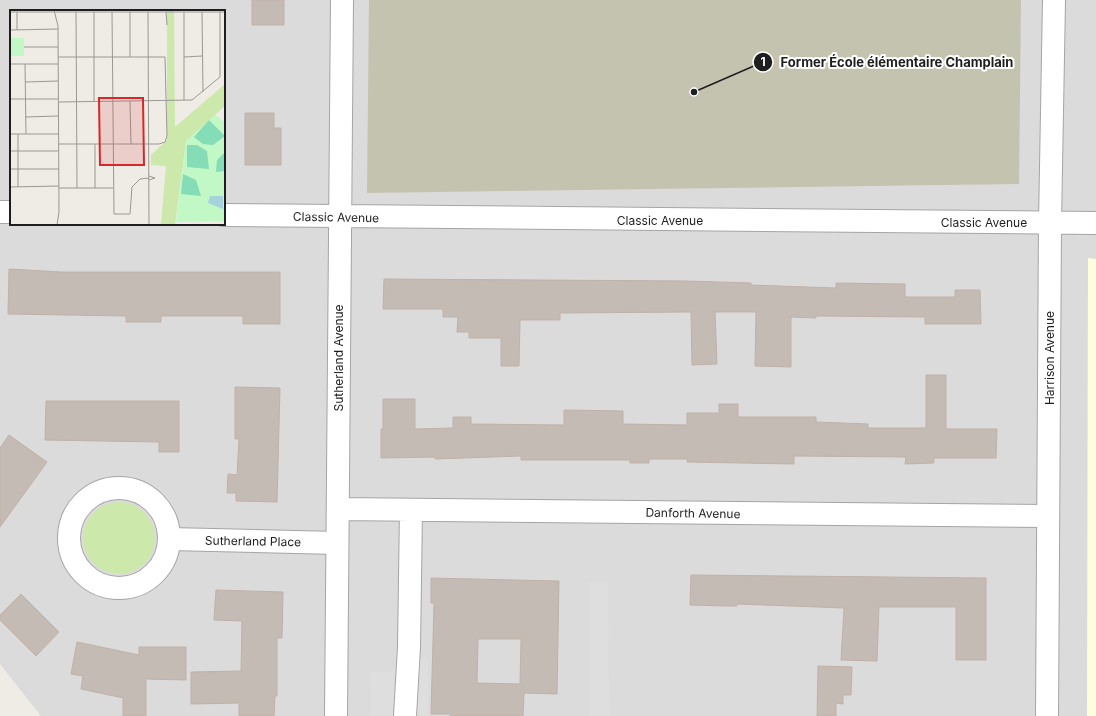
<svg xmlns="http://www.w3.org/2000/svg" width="1096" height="716" font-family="Inter,sans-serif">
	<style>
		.residential { fill: #dcdbdb; fill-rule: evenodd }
		.education { fill: #fefdde }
		.construction { fill: #c4c3b0 }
		.grass { fill: #cce8ab }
		.parking { fill: #dedede }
		.building { fill: #c4bbb4; stroke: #c1b1a7; fill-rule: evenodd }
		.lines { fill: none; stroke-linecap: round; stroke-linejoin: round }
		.minor-casing { stroke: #a5a5a5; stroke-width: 24 }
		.minor { stroke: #fff; stroke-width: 22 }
		.labels { text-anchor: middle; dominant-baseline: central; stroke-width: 4; stroke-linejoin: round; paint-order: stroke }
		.street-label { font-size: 12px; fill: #1e1e1e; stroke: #fff }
		.inset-road { fill: none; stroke: #9b9995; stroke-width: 1 }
		.view { fill: #d62828; fill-opacity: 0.15; stroke: #d62828; stroke-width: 2 }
		.inset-edge { fill: none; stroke: #1e1e1e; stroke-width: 2 }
		.leader { fill: none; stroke: #1e1e1e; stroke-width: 1.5 }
		.callout-dot { fill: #1e1e1e; stroke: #fff; stroke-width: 1.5 }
		.mark-label { font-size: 12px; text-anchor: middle; font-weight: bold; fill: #fff }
		.callout-label { font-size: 13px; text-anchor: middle; font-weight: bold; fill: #1e1e1e; stroke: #fff; stroke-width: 4; stroke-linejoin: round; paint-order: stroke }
	</style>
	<rect width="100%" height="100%" fill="#efebe5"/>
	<path class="residential" d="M 0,0 L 1096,0 L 1096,716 L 41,716 L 0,664 ZM 11,11 L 224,11 L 224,224 L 11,224 Z"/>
	<path class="education" d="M 1088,258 L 1096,259 L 1096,716 L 1087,716 Z"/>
	<path class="construction" d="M 369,0 L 1021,0 L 1019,184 L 367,193 Z"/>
	<path class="grass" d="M83 538a36 36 0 1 1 72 0a36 36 0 1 1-72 0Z"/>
	<path class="parking" d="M 589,582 L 608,582 L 609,716 L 589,716 Z
		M 398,657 L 428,657 L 428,716 L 370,716 L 371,672 L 391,672 L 397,666 Z"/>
	<path class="building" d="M 252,0 L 284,0 L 284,25 L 252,25 Z
		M 245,113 L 274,113 L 274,128 L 281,128 L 281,165 L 245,165 Z
		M 9,269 L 61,272 L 280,272 L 280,324 L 243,324 L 243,316 L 161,316 L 161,322 L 126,322 L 126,316 L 8,314 Z
		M 384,279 L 686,281 L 751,283 L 751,285 L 836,288 L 836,283 L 905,284 L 905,297 L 955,297 L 955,290 L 980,290 L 981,324 L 925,324 L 925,317 L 816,316 L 816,318 L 791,317 L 791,367 L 755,366 L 756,312 L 715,312 L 717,364 L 692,365 L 691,312 L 560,313 L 560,320 L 520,320 L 519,366 L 501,366 L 501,338 L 469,338 L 469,332 L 457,332 L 458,317 L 443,317 L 443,309 L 383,309 Z
		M 926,375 L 946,375 L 946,429 L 997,429 L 996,458 L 934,458 L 934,463 L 905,464 L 906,457 L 794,456 L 794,464 L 687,462 L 687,459 L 649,459 L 649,463 L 630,463 L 630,460 L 521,460 L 521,456 L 435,459 L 435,457 L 381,458 L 381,429 L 383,429 L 383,399 L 415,399 L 415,429 L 453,428 L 453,417 L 471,417 L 471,424 L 564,425 L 564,410 L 623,411 L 623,424 L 687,425 L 687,413 L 719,413 L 719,404 L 738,404 L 738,417 L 816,417 L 816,422 L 868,424 L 868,428 L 926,428 Z
		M 235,387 L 280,388 L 277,502 L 236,501 L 236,493 L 227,493 L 228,474 L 237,475 L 239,439 L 235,439 Z
		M 46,401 L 179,401 L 179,452 L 159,452 L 159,442 L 45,440 Z
		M 9,435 L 47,462 L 0,527 L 0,448 Z
		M 691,575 L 986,578 L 986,660 L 956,660 L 956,607 L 879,607 L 877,661 L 841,660 L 844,608 L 737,604 L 737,606 L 725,606 L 690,605 Z
		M 431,578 L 559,581 L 557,694 L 524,693 L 523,716 L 450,716 L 450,714 L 431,714 L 434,603 L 431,603 ZM 478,639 L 521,639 L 520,684 L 477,683 Z
		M 216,590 L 283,592 L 282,638 L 277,638 L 277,696 L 275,696 L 274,716 L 239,716 L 239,703 L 191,704 L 191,672 L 241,671 L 242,621 L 214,620 Z
		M 21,594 L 59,632 L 36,656 L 0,620 L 0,615 Z
		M 77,642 L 139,655 L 139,647 L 186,647 L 186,680 L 146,679 L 146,716 L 123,716 L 123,698 L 81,689 L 83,676 L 71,674 Z
		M 818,666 L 852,667 L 851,695 L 843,695 L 843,704 L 836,703 L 836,716 L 817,716 Z"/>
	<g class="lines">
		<defs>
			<path id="minor" d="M 0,212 L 11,212
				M 224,215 L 1096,223
				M69 538a50 50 0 1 1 100 0a50 50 0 1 1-100 0Z
				M 338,509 L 1048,516
				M 169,539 L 337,543
				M 336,716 L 342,0
				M 405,716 L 409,647 L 411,510
				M 1047,716 L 1050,223 L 1054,0"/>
		</defs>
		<use href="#minor" class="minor-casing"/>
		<use href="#minor" class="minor"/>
	</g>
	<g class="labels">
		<g class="street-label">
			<text transform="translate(336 217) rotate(1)">Classic Avenue</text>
			<text x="660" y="220">Classic Avenue</text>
			<text x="984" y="222">Classic Avenue</text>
			<text transform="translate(338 358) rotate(-90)">Sutherland Avenue</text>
			<text transform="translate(1049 358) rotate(-90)">Harrison Avenue</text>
			<text transform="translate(693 513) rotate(1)">Danforth Avenue</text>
			<text transform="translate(253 541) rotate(1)">Sutherland Place</text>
		</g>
	</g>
	<g transform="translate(10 10)">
		<rect width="215" height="215" fill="#efebe5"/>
		<path d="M 157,0 L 164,0 L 165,117 L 215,74 L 215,96 L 176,131 L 165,215 L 151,215 L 156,156 L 141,155 L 141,145 L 157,130 Z" fill="#cce8ab"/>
		<path d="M 0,28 L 14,28 L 14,46 L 0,46 ZM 205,105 L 215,112 L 215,211 L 166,212 L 176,131 Z" fill="#c2f8c5"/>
		<path d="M 199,110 L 215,126 L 203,135 L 193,134 L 184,127 ZM 177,135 L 187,135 L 197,141 L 199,159 L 177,157 ZM 215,142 L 215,161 L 206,162 L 207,150 ZM 173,164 L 186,170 L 191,186 L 171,184 Z" fill="#84ddb7"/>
		<path d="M 200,186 L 213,186 L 213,199 L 198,193 Z" fill="#a6d2dc"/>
		<path class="inset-road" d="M 44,0 L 48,16 L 49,202 L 47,215M 0,2 L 215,2M 66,2 L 67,178M 84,2 L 84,91M 102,2 L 104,204 L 120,204 L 122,177 L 130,169 L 139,168M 120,2 L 120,47M 138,2 L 139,215M 156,2 L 157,15M 174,2 L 174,90M 192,2 L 193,82M 0,20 L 48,19M 7,20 L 7,2M 14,37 L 48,37M 48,47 L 155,47 L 157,126 L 155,132 L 149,134 L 49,134M 174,47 L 192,46M 0,54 L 48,54M 15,54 L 16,124M 15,72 L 48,71M 0,89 L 48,89M 120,91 L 121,134M 48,92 L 182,90 L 210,67 L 210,2M 15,107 L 48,106M 0,124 L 49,124M 8,124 L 8,177M 85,134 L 85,178M 0,141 L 49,141M 0,159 L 49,159M 139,166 L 145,168 L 139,170M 0,177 L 49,176M 49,178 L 103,178"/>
		<path class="view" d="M 89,88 L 133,88 L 134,155 L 90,155 Z"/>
		<rect width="215" height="215" class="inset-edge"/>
	</g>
	<path class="leader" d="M694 92L763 62"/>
	<g class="callout-dot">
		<circle cx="694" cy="92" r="4"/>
		<circle cx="763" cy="62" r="10"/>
	</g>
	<g class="mark-label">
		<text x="763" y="66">1</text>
	</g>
	<g class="callout-label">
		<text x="897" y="67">Former École élémentaire Champlain</text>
	</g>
</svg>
